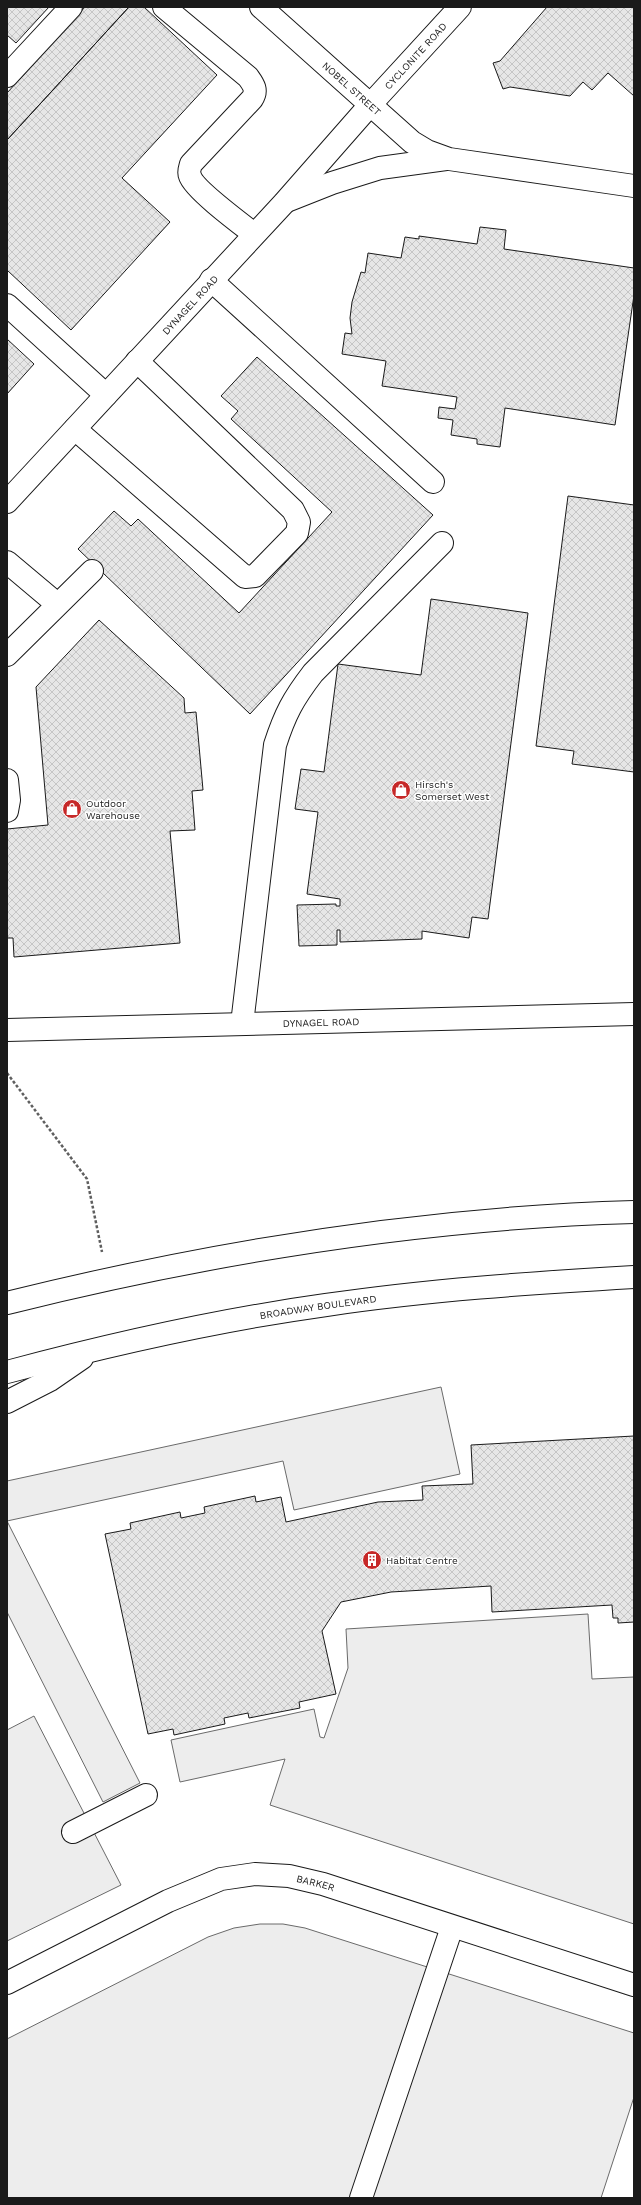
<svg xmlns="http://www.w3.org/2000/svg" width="641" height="2205" font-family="'Work Sans',sans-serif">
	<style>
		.parking { fill: #ededed; stroke: #6a6a6a }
		.building { fill: url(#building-cross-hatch); stroke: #1a1a1a }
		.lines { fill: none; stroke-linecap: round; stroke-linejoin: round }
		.minor-casing { stroke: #1a1a1a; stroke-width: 24 }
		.major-casing { stroke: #1a1a1a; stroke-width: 24 }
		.path { stroke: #5f5f5f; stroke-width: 2.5; stroke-dasharray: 3 2; stroke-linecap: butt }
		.minor { stroke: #fff; stroke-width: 22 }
		.major { stroke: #fff; stroke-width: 22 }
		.labels { text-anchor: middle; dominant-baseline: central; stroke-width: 3; stroke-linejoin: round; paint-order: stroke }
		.street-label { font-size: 10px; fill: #1a1a1a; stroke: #fff }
		.poi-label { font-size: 10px; fill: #1a1a1a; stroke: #fff; text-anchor: start }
	</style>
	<defs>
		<pattern id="building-cross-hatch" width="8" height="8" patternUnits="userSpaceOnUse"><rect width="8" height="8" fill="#e6e6e6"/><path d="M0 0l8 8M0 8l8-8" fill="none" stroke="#c5c5c5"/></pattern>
	</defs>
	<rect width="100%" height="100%" fill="#fff"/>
	<path class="parking" d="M 441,1387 L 460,1474 L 294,1510 L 283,1461 L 7,1521 L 7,1481 Z
		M 7,1521 L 140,1783 L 103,1802 L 7,1612 Z
		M 588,1614 L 592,1679 L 634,1677 L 634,1924 L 270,1805 L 285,1759 L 180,1782 L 171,1740 L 314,1709 L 320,1737 L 324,1738 L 348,1668 L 346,1629 Z
		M 34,1716 L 121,1885 L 7,1941 L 7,1730 Z
		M 260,1924 L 283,1924 L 305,1928 L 634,2033 L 634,2097 L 601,2198 L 7,2198 L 7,2039 L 208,1937 L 234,1928 Z"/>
	<path class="building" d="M 7,7 L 49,7 L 16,43 L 7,35 Z
		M 85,7 L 129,7 L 7,140 L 7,93 Z
		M 129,7 L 144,7 L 217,75 L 122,178 L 170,222 L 71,330 L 7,270 L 7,140 Z
		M 547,7 L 634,7 L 634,96 L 608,73 L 592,90 L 583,82 L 570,96 L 510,87 L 503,89 L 493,63 L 500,61 Z
		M 480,227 L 506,230 L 504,249 L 634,268 L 634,295 L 615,425 L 505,408 L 500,447 L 477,444 L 477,439 L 451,435 L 453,420 L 438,418 L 439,407 L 455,409 L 457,397 L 382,386 L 386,361 L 342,354 L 345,333 L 352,334 L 350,318 L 352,302 L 361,272 L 365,273 L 368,253 L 401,258 L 405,237 L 419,239 L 419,236 L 477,244 Z
		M 7,339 L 34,364 L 7,394 Z
		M 257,357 L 433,515 L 250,714 L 78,549 L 114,511 L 131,526 L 138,519 L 239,613 L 332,512 L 231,419 L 238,411 L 221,396 Z
		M 568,496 L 634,505 L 634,772 L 572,764 L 574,751 L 536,746 Z
		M 431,599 L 528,613 L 488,919 L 472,917 L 469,938 L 422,931 L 422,939 L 340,942 L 340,930 L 337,930 L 337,945 L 299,946 L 297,905 L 336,904 L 336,906 L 340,906 L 340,899 L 307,894 L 318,812 L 295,809 L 301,769 L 324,772 L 338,664 L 421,675 Z
		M 99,620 L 184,698 L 185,713 L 196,712 L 203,790 L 192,791 L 195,830 L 170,831 L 180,943 L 14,957 L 13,938 L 7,938 L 7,829 L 48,825 L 36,687 Z
		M 634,1436 L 634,1622 L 618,1623 L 618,1618 L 613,1618 L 612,1605 L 492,1612 L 491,1586 L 391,1592 L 341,1602 L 322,1631 L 336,1694 L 299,1702 L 300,1708 L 249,1718 L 248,1713 L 224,1718 L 225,1724 L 174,1735 L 173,1729 L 148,1734 L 105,1534 L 131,1529 L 130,1523 L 180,1512 L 181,1518 L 205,1513 L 204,1507 L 255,1496 L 256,1502 L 281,1497 L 286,1522 L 378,1502 L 423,1500 L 422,1486 L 473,1484 L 471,1445 Z"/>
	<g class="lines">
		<defs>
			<g id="minor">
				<path d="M 164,7 L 248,77 C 253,84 258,90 252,99 L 191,164 C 190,168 188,172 190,176 C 194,189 241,224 254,234"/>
				<path id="s1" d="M 261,7 L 412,142 L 427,151 L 449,159 L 634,186"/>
				<path d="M 7,76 L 71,7"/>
				<path d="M 289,200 L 332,183 L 380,168 L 446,159"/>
				<path d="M 211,280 L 433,482"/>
				<path d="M 7,305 L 106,395"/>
				<path d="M 75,429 L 245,577 L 255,576 L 297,533 L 299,522 L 293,510 L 137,361"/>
				<path id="s2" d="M 7,502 L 284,203 L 370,105 L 460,7"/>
				<path d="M 7,562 L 57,604"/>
				<path d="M 7,655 L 92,571"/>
				<path d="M 7,780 L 9,800 L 7,811"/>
				<path d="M 242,1024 L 275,745 C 285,714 293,699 313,673 L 442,543"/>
				<path id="s3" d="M 7,1030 L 634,1014"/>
				<path d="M 73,1832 L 146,1795"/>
				<path id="s4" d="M 7,1983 L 168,1901 L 221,1879 L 255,1874 L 289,1876 L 323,1884 L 634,1985"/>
				<path d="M 361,2198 L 452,1927"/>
			</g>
			<g id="major">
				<path d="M 7,1303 C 212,1252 423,1218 634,1212"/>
				<path id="s5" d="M 7,1372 C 112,1344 218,1320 326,1305 C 428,1290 531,1283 634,1277"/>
				<path d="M 7,1402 L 50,1380 L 82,1358"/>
			</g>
		</defs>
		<use href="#minor" class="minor-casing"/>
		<use href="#major" class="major-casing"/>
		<path class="path" d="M 7,1073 L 87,1179 L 102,1252"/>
		<use href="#minor" class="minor"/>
		<use href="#major" class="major"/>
	</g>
	<defs>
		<symbol id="shop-disc" viewBox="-11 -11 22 22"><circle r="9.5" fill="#c62828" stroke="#fff"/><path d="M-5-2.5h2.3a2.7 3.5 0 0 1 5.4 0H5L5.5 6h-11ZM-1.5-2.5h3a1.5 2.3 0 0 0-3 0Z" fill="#fff"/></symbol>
		<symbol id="building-disc" viewBox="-11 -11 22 22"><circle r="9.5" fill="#c62828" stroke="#fff"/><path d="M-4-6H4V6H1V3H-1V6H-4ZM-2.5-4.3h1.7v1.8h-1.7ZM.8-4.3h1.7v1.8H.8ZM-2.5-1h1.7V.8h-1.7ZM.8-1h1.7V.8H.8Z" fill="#fff"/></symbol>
	</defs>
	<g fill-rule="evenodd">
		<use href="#shop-disc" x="390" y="779" width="22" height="22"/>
		<use href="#shop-disc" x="61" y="798" width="22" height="22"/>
		<use href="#building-disc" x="361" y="1549" width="22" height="22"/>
	</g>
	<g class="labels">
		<g class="street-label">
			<text stroke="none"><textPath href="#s2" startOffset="605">CYCLONITE ROAD</textPath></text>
			<text stroke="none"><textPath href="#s1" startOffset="122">NOBEL STREET</textPath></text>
			<text stroke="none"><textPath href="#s2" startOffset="269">DYNAGEL ROAD</textPath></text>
			<text stroke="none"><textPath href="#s3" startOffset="314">DYNAGEL ROAD</textPath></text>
			<text stroke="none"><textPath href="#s5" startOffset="318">BROADWAY BOULEVARD</textPath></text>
			<text stroke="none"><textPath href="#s4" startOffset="334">BARKER</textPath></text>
		</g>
		<g class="poi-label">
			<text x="415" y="784">Hirsch's<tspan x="415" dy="12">Somerset West</tspan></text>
			<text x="86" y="803">Outdoor<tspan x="86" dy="12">Warehouse</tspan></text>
			<text x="386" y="1560">Habitat Centre</text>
		</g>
	</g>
	<rect width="641" height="2205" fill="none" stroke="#1a1a1a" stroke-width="16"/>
</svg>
